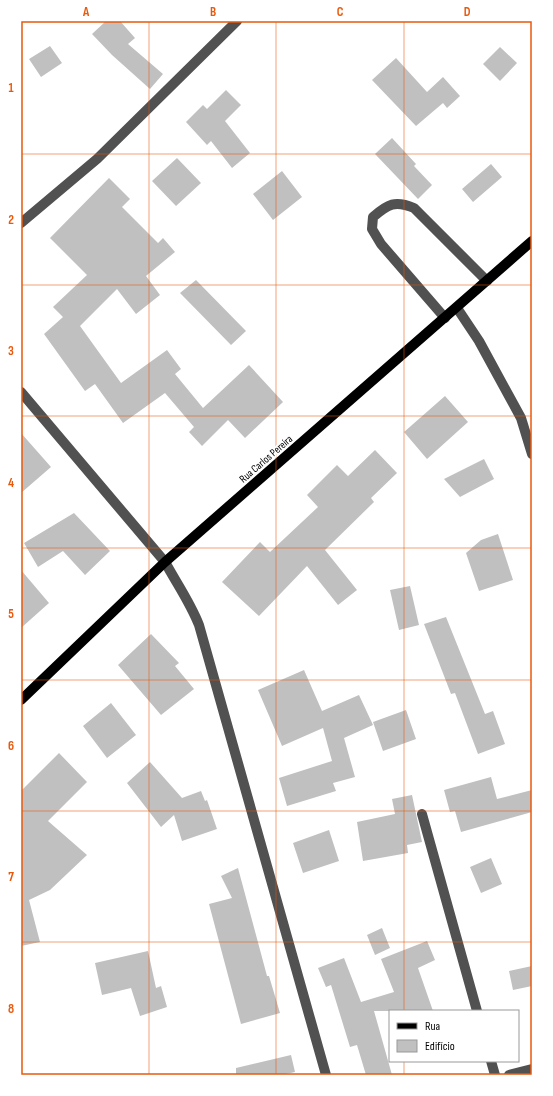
<svg xmlns="http://www.w3.org/2000/svg" width="553" height="1096" font-family="'Sofia Sans Condensed',sans-serif">
	<style>
		.building { fill: #c0c0c0 }
		.lines { fill: none; stroke-linecap: round; stroke-linejoin: round }
		.minor { stroke: #515151; stroke-width: 10 }
		.major { stroke: #000; stroke-width: 10 }
		.grid { fill: none; stroke: #e8590c; stroke-width: 1; stroke-opacity: 0.55 }
		.labels { text-anchor: middle; dominant-baseline: central; stroke-width: 3.5; stroke-linejoin: round; paint-order: stroke }
		.street-label { font-size: 11px; fill: #000; stroke: #fff }
		.neatline { fill: none; stroke: #e8590c; stroke-width: 1.5 }
		.grid-label { font-size: 13px; text-anchor: middle; font-weight: bold; fill: #e8590c }
	</style>
	<rect width="100%" height="100%" fill="#fff"/>
	<path class="building" d="M 106,21 L 120,21 L 135,38 L 128,44 L 163,74 L 150,89 L 112,55 L 92,34 Z
		M 50,46 L 62,63 L 41,77 L 29,59 Z
		M 500,47 L 517,63 L 500,81 L 483,64 Z
		M 396,58 L 427,92 L 443,77 L 460,96 L 447,108 L 443,103 L 416,126 L 372,80 Z
		M 226,90 L 241,105 L 225,121 L 250,153 L 232,168 L 211,141 L 207,145 L 186,122 L 203,105 L 207,109 Z
		M 392,138 L 416,164 L 414,166 L 432,185 L 418,199 L 375,154 Z
		M 177,158 L 201,183 L 176,206 L 152,181 Z
		M 491,164 L 502,177 L 473,202 L 462,189 Z
		M 282,171 L 302,197 L 273,220 L 253,194 Z
		M 109,178 L 130,199 L 122,207 L 158,243 L 163,238 L 175,252 L 146,276 L 160,295 L 136,314 L 117,289 L 80,326 L 121,383 L 167,350 L 181,369 L 175,374 L 203,408 L 249,365 L 283,402 L 245,438 L 228,420 L 202,446 L 189,432 L 194,427 L 165,393 L 123,423 L 95,384 L 85,391 L 44,334 L 63,317 L 53,307 L 87,275 L 50,238 Z
		M 196,280 L 246,331 L 231,345 L 180,293 Z
		M 445,396 L 468,422 L 427,459 L 404,432 Z
		M 21,433 L 51,467 L 21,493 Z
		M 375,450 L 397,473 L 371,498 L 374,502 L 325,550 L 357,590 L 338,605 L 307,566 L 259,616 L 222,582 L 260,542 L 270,552 L 318,507 L 307,495 L 337,465 L 348,476 Z
		M 484,459 L 494,479 L 460,497 L 444,479 Z
		M 74,513 L 110,551 L 85,575 L 63,551 L 38,567 L 24,543 Z
		M 498,534 L 513,580 L 479,591 L 466,553 L 481,540 Z
		M 21,570 L 49,603 L 21,628 Z
		M 410,586 L 419,625 L 399,630 L 390,590 Z
		M 446,617 L 485,714 L 493,711 L 505,744 L 478,754 L 455,693 L 451,694 L 424,624 Z
		M 151,634 L 179,663 L 175,666 L 194,689 L 161,715 L 118,665 Z
		M 304,670 L 322,711 L 359,695 L 373,725 L 344,738 L 355,777 L 333,783 L 336,791 L 287,806 L 279,778 L 332,761 L 323,728 L 282,746 L 258,690 Z
		M 111,703 L 136,735 L 107,758 L 83,726 Z
		M 406,710 L 416,739 L 383,751 L 373,722 Z
		M 59,753 L 87,782 L 48,821 L 87,855 L 50,890 L 29,900 L 40,942 L 21,946 L 21,791 Z
		M 150,762 L 182,798 L 201,791 L 205,801 L 207,800 L 217,829 L 182,841 L 174,815 L 161,827 L 127,783 Z
		M 491,777 L 497,799 L 532,790 L 532,812 L 461,832 L 455,811 L 450,812 L 444,790 Z
		M 412,795 L 422,842 L 407,845 L 408,853 L 363,861 L 357,822 L 395,814 L 392,799 Z
		M 329,830 L 339,861 L 303,873 L 293,843 Z
		M 491,858 L 502,884 L 481,893 L 470,867 Z
		M 238,868 L 267,976 L 269,976 L 280,1013 L 241,1024 L 209,904 L 232,898 L 221,876 Z
		M 382,928 L 390,948 L 375,955 L 367,935 Z
		M 427,941 L 435,960 L 418,968 L 433,1011 L 374,1011 L 392,1075 L 366,1075 L 357,1045 L 350,1047 L 331,985 L 326,987 L 318,968 L 344,958 L 361,1002 L 394,992 L 381,959 Z
		M 148,951 L 156,988 L 161,986 L 167,1007 L 140,1016 L 131,988 L 102,995 L 95,963 Z
		M 532,966 L 532,986 L 513,990 L 509,971 Z
		M 291,1055 L 295,1072 L 281,1075 L 236,1075 L 236,1068 Z"/>
	<g class="lines">
		<path class="minor" d="M 21,223 L 97,159 L 237,21
			M 457,308 L 479,341 L 521,418 L 532,454
			M 445,318 L 381,244 L 372,229 L 373,217 C 388,204 395,200 414,208 L 487,281
			M 21,392 L 165,562 C 177,584 190,602 199,625 L 326,1075
			M 422,814 L 477,1011
			M 491,1061 L 495,1075
			M 509,1075 L 532,1069"/>
		<path class="major" d="M 21,700 L 165,562 L 532,241"/>
	</g>
	<path class="grid" d="M 149,21 L 149,1075M 276,21 L 276,1075M 404,21 L 404,1011M 21,154 L 532,154M 21,285 L 532,285M 21,416 L 532,416M 21,548 L 532,548M 21,680 L 532,680M 21,811 L 532,811M 21,942 L 532,942M 404,1061 L 404,1075"/>
	<g class="labels">
		<g class="street-label">
			<text transform="translate(266 459) rotate(-41)">Rua Carlos Pereira</text>
		</g>
	</g>
	<rect width="553" height="1096" fill="none" stroke="#ffffff" stroke-width="44"/>
	<rect x="389" y="1010" width="130" height="52" fill="#ffffff" stroke="#999999"/>
	<rect x="397" y="1023" width="20" height="6" fill="#000000" stroke="#999999"/>
	<text x="425" y="1030" font-size="12" fill="#000000">Rua</text>
	<rect x="397" y="1040" width="20" height="12" fill="#c0c0c0" stroke="#999999"/>
	<text x="425" y="1050" font-size="12" fill="#000000">Edifício</text>
	<rect x="22" y="22" width="509" height="1052" class="neatline"/>
	<g class="grid-label">
		<text x="86" y="16">A</text>
		<text x="213" y="16">B</text>
		<text x="340" y="16">C</text>
		<text x="467" y="16">D</text>
		<text x="11" y="92">1</text>
		<text x="11" y="224">2</text>
		<text x="11" y="355">3</text>
		<text x="11" y="487">4</text>
		<text x="11" y="618">5</text>
		<text x="11" y="750">6</text>
		<text x="11" y="881">7</text>
		<text x="11" y="1013">8</text>
	</g>
</svg>
